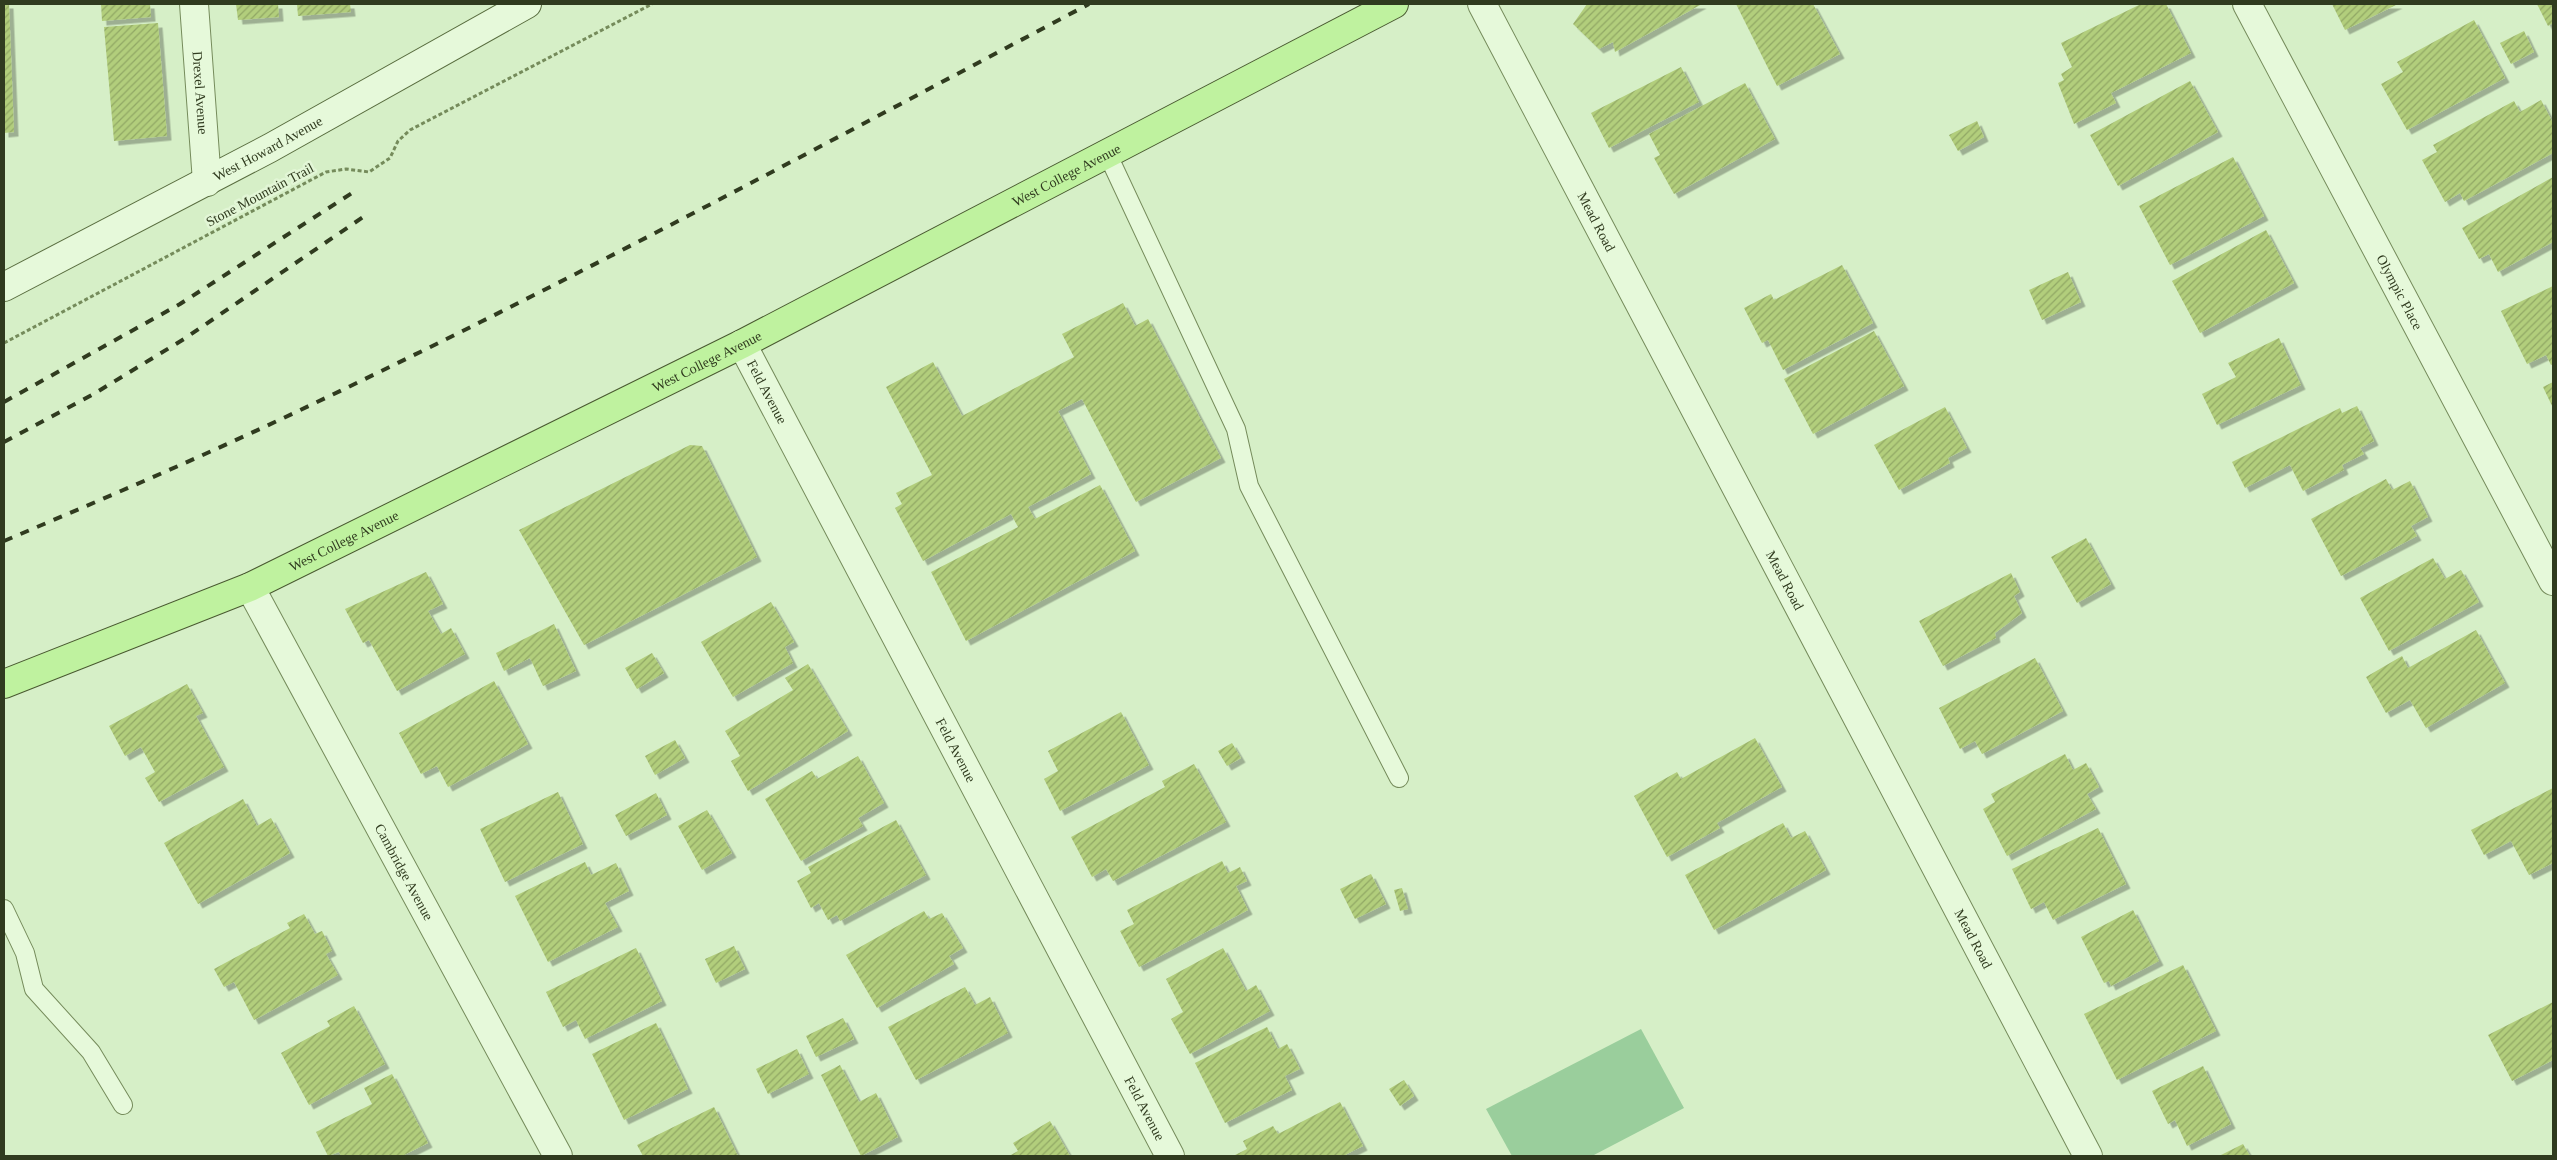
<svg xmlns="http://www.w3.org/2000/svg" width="2557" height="1160" font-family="'Times New Roman',serif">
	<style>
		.green { fill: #9ace9c }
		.building { fill: url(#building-hatch); filter: url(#shadow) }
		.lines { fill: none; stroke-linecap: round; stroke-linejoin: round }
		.lane-casing { stroke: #758b5b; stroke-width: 20 }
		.street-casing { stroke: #758b5b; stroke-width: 30 }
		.secondary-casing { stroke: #596d3f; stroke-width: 30 }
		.primary-casing { stroke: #495930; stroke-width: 30 }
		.path { stroke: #758b5b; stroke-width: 3; stroke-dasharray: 4 2.5; stroke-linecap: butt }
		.lane { stroke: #e6f9da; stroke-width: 18 }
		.street { stroke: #e6f9da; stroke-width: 28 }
		.secondary { stroke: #e6f9da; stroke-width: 28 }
		.primary { stroke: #bff29f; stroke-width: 28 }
		.rail { stroke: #303b1f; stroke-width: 4; stroke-dasharray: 9 9; stroke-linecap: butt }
		.labels { text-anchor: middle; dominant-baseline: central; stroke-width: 5; stroke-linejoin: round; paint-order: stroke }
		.street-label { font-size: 14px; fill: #303b1f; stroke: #e2f6d6 }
	</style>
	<defs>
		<pattern id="building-hatch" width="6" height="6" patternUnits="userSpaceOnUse" patternTransform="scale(1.25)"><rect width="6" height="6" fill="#b2ce7c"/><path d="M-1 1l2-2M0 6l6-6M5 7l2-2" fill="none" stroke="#91a865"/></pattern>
		<filter id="shadow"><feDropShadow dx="4.5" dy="4.5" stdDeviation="0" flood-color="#0004"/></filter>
	</defs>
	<rect width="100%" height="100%" fill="#d6efc7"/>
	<path class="green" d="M 1641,1029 L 1684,1108 L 1592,1156 L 1512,1156 L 1486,1109 Z"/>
	<path class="building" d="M 4,4 L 9,4 L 14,132 L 4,133 Z
		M 101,4 L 150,4 L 151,17 L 102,21 Z
		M 236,4 L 278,4 L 279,17 L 238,20 Z
		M 297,4 L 350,4 L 351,12 L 298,16 Z
		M 1587,4 L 1702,4 L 1615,52 L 1613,42 L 1599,49 L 1573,24 Z
		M 1736,4 L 1813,4 L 1840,54 L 1777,86 Z
		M 2141,4 L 2166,4 L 2191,53 L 2111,93 L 2116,103 L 2074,124 L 2058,83 L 2064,80 L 2061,74 L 2072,67 L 2061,43 Z
		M 2332,4 L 2398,4 L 2345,30 Z
		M 2537,4 L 2553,4 L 2553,23 L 2548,26 Z
		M 2474,20 L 2505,78 L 2407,130 L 2381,84 L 2403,72 L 2397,62 Z
		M 158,23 L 167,136 L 114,141 L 104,27 Z
		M 2524,31 L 2534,52 L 2511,64 L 2500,43 Z
		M 1681,67 L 1699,102 L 1609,148 L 1591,113 Z
		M 2190,81 L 2218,132 L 2118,186 L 2090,135 Z
		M 1745,83 L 1775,139 L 1674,194 L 1654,158 L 1660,155 L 1649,134 Z
		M 2541,100 L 2553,123 L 2553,153 L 2464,201 L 2460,193 L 2445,202 L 2422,160 L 2437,152 L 2433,145 L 2514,101 L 2520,112 Z
		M 1977,121 L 1984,137 L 1958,151 L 1949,135 Z
		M 2233,157 L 2264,216 L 2170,265 L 2139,206 Z
		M 2553,177 L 2553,242 L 2498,272 L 2489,254 L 2479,259 L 2462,228 Z
		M 2266,230 L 2294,283 L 2200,333 L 2172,281 Z
		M 1842,265 L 1873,323 L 1783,370 L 1768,340 L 1762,343 L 1744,308 L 1771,294 L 1774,300 Z
		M 2068,272 L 2081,302 L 2042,320 L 2029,290 Z
		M 2553,286 L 2553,364 L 2551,365 L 2546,355 L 2527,364 L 2501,311 Z
		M 1123,303 L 1135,326 L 1148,319 L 1221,458 L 1136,502 L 1082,399 L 1058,411 L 1091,474 L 1028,507 L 1035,519 L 1100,485 L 1135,551 L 966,641 L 931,572 L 1018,527 L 1011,514 L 923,561 L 895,508 L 902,504 L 896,493 L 932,475 L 886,387 L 933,362 L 962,416 L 1074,357 L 1062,334 Z
		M 1874,331 L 1904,386 L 1813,434 L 1784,379 Z
		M 2279,338 L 2301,385 L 2217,425 L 2202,394 L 2236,377 L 2228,363 Z
		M 2553,382 L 2553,408 L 2543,387 Z
		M 2357,406 L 2374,441 L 2360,448 L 2364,454 L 2342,465 L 2344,470 L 2303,491 L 2290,465 L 2245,488 L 2232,462 L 2340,408 L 2342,413 Z
		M 1945,407 L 1967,448 L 1948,458 L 1950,463 L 1899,490 L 1874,445 Z
		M 690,445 L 702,446 L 757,557 L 584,645 L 519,530 Z
		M 2386,479 L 2392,490 L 2410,481 L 2428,517 L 2411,526 L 2417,536 L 2341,576 L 2311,519 Z
		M 2086,538 L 2111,584 L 2077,603 L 2051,557 Z
		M 2433,558 L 2445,579 L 2461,570 L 2479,602 L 2389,651 L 2360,598 Z
		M 426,572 L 443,604 L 428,611 L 441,634 L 451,628 L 465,654 L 397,691 L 369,640 L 363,643 L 345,609 Z
		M 2011,573 L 2020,592 L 2014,596 L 2022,613 L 1995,633 L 1996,638 L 1943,666 L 1919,621 Z
		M 771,602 L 794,642 L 785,647 L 793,663 L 733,697 L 701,642 Z
		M 554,624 L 576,671 L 543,686 L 530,658 L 504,671 L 496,653 Z
		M 2476,630 L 2505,683 L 2426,728 L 2410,700 L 2386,713 L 2366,677 L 2402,656 L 2408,668 Z
		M 652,653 L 664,673 L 637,689 L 625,668 Z
		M 2035,658 L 2063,711 L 1982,754 L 1975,741 L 1960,749 L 1939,708 Z
		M 808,664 L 848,731 L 748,791 L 731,761 L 740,756 L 725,731 L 793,690 L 785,678 Z
		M 494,681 L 528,744 L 448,787 L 437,766 L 421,774 L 399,733 Z
		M 187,684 L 203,713 L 196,716 L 224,767 L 159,802 L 145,778 L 155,772 L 141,747 L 125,756 L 109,726 Z
		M 1121,712 L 1149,765 L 1060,811 L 1044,779 L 1058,771 L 1048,751 Z
		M 1755,738 L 1782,787 L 1717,823 L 1720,828 L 1667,857 L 1634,796 L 1677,772 L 1681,779 Z
		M 675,740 L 685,758 L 655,775 L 645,756 Z
		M 1232,743 L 1241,758 L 1227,766 L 1218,751 Z
		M 2065,754 L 2073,770 L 2086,763 L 2099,787 L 2087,794 L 2096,809 L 2007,856 L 1983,809 L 1995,802 L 1991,794 Z
		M 858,756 L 884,803 L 858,818 L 863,826 L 801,861 L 765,799 L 812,771 L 817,779 Z
		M 1194,764 L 1226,822 L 1113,881 L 1106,869 L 1092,877 L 1071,837 L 1165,787 L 1162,781 Z
		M 2553,788 L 2553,863 L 2529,875 L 2511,841 L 2484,855 L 2471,830 Z
		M 558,792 L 583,844 L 505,882 L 480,829 Z
		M 656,793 L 667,815 L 626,836 L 615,815 Z
		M 243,799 L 257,826 L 271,818 L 290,853 L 198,904 L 164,843 Z
		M 707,810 L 732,853 L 702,870 L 678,826 Z
		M 896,820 L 926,875 L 840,921 L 837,915 L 828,920 L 819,903 L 811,908 L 797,881 L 811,873 L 808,867 Z
		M 1783,823 L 1791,838 L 1805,831 L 1826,870 L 1714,930 L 1685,875 Z
		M 2098,828 L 2126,884 L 2053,920 L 2044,902 L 2031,909 L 2012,869 Z
		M 1222,861 L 1228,873 L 1240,867 L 1247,881 L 1236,886 L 1248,910 L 1139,967 L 1120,931 L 1134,924 L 1127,910 Z
		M 585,862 L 591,875 L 616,863 L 629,891 L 605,903 L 618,927 L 548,962 L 515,896 Z
		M 1371,874 L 1386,904 L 1355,919 L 1340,889 Z
		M 1402,888 L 1408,909 L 1400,911 L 1394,890 Z
		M 2133,910 L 2159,961 L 2111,986 L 2109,981 L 2104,983 L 2081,937 Z
		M 924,911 L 929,919 L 942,913 L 963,948 L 949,956 L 954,964 L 877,1008 L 846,955 Z
		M 304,914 L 315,934 L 322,931 L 332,951 L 326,954 L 338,975 L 254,1020 L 234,982 L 224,987 L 214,969 L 290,928 L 287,923 Z
		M 734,946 L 745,969 L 716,983 L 705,959 Z
		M 636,948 L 662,1001 L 585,1039 L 576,1020 L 563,1027 L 546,992 Z
		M 1223,948 L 1246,991 L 1256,985 L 1270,1011 L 1190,1054 L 1171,1019 L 1183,1012 L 1166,979 Z
		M 2183,965 L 2216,1031 L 2117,1080 L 2084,1014 Z
		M 965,987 L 975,1005 L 990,997 L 1008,1033 L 916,1080 L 888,1027 Z
		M 2553,1002 L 2553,1060 L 2512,1081 L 2488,1035 Z
		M 354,1006 L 385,1064 L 309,1105 L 281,1053 L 330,1026 L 327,1021 Z
		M 843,1018 L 854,1039 L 816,1057 L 806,1036 Z
		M 656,1023 L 688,1089 L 624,1120 L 592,1054 Z
		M 1267,1027 L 1278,1049 L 1287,1044 L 1300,1069 L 1285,1076 L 1292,1090 L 1225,1123 L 1195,1063 Z
		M 797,1049 L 809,1074 L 768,1094 L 756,1069 Z
		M 840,1065 L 859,1102 L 876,1093 L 898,1137 L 861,1156 L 821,1075 Z
		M 2203,1066 L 2231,1124 L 2187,1146 L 2175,1120 L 2168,1124 L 2152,1091 Z
		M 392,1074 L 428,1143 L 402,1156 L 341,1156 L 339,1152 L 328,1156 L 316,1132 L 372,1104 L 364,1088 Z
		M 1404,1080 L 1414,1096 L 1400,1106 L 1389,1089 Z
		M 1340,1102 L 1363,1146 L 1343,1156 L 1233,1156 L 1247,1149 L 1243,1141 L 1273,1126 L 1278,1134 Z
		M 714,1107 L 738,1156 L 643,1156 L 637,1145 Z
		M 1050,1121 L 1070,1156 L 1009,1156 L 1018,1151 L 1013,1143 Z
		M 2243,1144 L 2250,1156 L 2219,1156 Z"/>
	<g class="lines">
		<defs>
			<path id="lane" d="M 1107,153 L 1236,429 L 1249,486 L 1399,778
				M 4,909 L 25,953 L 34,989 L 91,1052 L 123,1105"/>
			<g id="street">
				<path id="s1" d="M 194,4 L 207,182"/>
				<path id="s2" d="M 1482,4 L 2088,1156"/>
				<path id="s3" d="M 2247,4 L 2553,581"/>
				<path id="s4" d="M 742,344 L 1170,1156"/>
				<path id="s5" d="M 250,587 L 558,1156"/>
			</g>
			<g id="secondary">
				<path id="s6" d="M 4,287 L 270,148 L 527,4"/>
			</g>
			<g id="primary">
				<path id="s7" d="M 4,684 L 250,587 L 742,344 L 1394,4"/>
			</g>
		</defs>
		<use href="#lane" class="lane-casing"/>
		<use href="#street" class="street-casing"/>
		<use href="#secondary" class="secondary-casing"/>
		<use href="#primary" class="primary-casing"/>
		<path class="path" d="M 4,343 L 326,172 L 346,169 L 369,172 L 390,158 L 398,141 L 410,130 L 652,4"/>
		<use href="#lane" class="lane"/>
		<use href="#street" class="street"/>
		<use href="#secondary" class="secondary"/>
		<use href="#primary" class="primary"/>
		<path class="rail" d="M 4,402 L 180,304 L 352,193
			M 4,442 L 92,395 L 184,339 L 369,213
			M 4,541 C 108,497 213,452 315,403 C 577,278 832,140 1089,4"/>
	</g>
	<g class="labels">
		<g class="street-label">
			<text stroke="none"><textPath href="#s1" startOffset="89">Drexel Avenue</textPath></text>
			<text stroke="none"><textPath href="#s6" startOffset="298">West Howard Avenue</textPath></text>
			<text stroke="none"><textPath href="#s7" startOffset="1179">West College Avenue</textPath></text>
			<text transform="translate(260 195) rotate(-28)">Stone Mountain Trail</text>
			<text stroke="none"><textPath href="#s2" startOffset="246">Mead Road</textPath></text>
			<text stroke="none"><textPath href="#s3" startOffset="326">Olympic Place</textPath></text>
			<text stroke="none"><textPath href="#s7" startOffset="774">West College Avenue</textPath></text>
			<text stroke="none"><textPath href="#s4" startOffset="54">Feld Avenue</textPath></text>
			<text stroke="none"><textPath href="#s7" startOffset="369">West College Avenue</textPath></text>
			<text stroke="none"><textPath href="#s2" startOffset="651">Mead Road</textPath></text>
			<text stroke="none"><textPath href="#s4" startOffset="459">Feld Avenue</textPath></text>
			<text stroke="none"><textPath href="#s5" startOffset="324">Cambridge Avenue</textPath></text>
			<text stroke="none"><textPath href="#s2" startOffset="1056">Mead Road</textPath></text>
			<text stroke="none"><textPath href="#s4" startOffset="864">Feld Avenue</textPath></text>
		</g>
	</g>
	<rect width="2557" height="1160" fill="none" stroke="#303b1f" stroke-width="10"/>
</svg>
